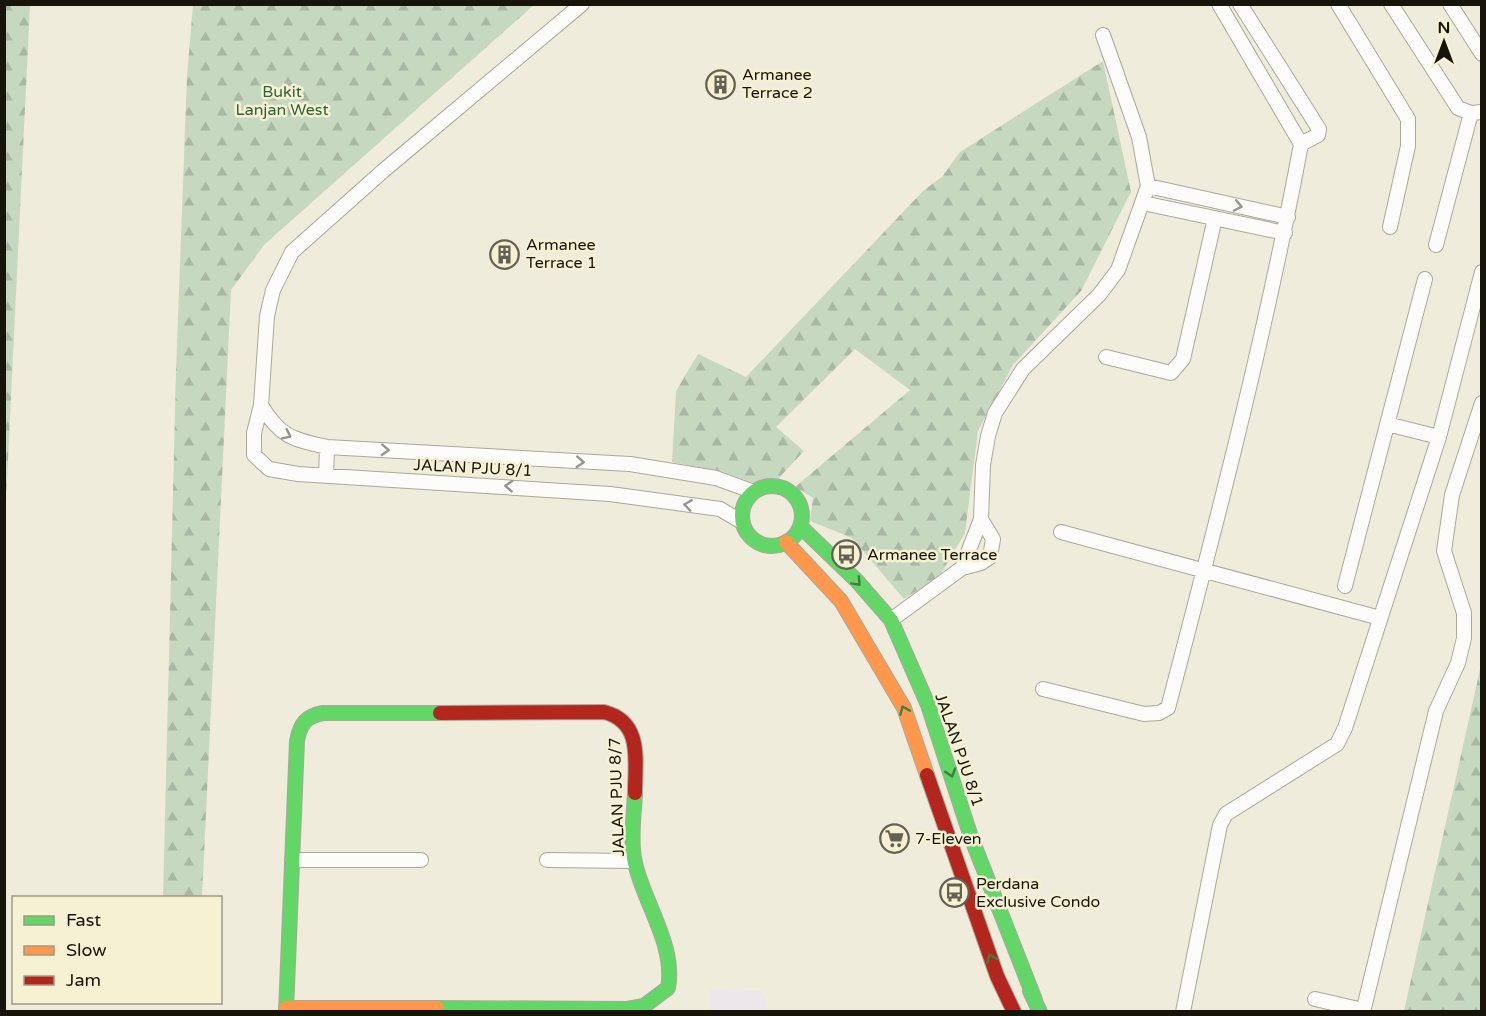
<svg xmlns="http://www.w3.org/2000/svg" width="1486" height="1016" font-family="'Varela Round',sans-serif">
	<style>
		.education { fill: #ede6ea }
		.forest { fill: url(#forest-firs) }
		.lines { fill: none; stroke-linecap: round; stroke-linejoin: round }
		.street-casing { stroke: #aba89c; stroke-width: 16 }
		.fast-casing { stroke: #aba89c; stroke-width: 16 }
		.slow-casing { stroke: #aba89c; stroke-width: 16 }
		.jam-casing { stroke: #aba89c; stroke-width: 16 }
		.street { stroke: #fdfcfa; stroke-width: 14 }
		.fast { stroke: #63d668; stroke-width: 14 }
		.slow { stroke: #ff974d; stroke-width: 14 }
		.jam { stroke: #b3261e; stroke-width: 14 }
		.oneway { stroke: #96948e }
		.oneway2 { stroke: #417f3e }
		.labels { text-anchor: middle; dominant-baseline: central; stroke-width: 5; stroke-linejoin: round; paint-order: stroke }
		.poi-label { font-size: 16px; fill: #17150b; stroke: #f7f1d4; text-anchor: start }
		.park-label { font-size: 16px; fill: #2e633a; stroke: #f7f1d4 }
		.street-label { font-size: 16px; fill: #17150b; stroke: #f7f1d4 }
	</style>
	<defs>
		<pattern id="forest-firs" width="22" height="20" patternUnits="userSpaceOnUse" patternTransform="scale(1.5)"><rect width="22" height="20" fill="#c6d8c0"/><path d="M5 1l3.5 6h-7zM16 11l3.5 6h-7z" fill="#a9b8a4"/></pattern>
	</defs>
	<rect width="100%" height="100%" fill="#efecdc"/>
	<path class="education" d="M 710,989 L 762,991 L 769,1011 L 709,1011 Z"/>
	<path class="forest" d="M 5,4 L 30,5 L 5,521 L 4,5 Z
		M 193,5 L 534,5 L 264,245 L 231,290 L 202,897 L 163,898 L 176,371 L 187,76 Z
		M 1103,61 L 1131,192 L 1081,291 L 1013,365 L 978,431 L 965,533 L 939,577 L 904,599 L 852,538 L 810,521 L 813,498 L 795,487 L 910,390 L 855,349 L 776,427 L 804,451 L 776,481 L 754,483 L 723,472 L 672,462 L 676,391 L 698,354 L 746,377 L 924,190 L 942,177 L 960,152 Z
		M 1481,665 L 1481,1011 L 1404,1011 Z"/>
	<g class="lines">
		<defs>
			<path id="street" d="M 582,4 L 383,171 L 292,252 L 273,290 L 267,316 L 261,405 L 254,433 L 254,455 L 269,469 L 298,474 L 610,494 L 720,509 L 742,522
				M 1240,4 L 1319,129 L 1318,135 L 1301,144
				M 1338,4 L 1408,119 L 1408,146 L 1390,227
				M 1391,4 L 1458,108 L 1471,113 L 1482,112
				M 1450,4 L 1482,54
				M 1148,186 L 1288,217
				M 1143,203 L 1285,233
				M 1436,245 L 1471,113
				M 1106,357 L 1171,373 L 1183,359 L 1215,218
				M 261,405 C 280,437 292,439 327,447 L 630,464 L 716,478 L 754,492
				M 1387,424 L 1439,437
				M 326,476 L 327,447
				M 1061,532 L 1380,618
				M 962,568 L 981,519 L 983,465 L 988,436 L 995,413 L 1023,369 L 1099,295 L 1118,270 L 1148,186 L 1139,137 L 1103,35
				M 1345,586 L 1425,279
				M 891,620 L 962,568 L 981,563 L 990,557 L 993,539 L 981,519
				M 1043,689 L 1144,714 L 1159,713 L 1168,708 C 1217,521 1266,333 1301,144 L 1219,4
				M 292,860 L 421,860
				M 547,860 L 634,861
				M 1315,999 L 1363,1010
				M 1183,1012 L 1220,825 L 1226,814 L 1337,744 L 1345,728 L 1439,437 L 1482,272
				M 1363,1012 L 1436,711 L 1458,663 L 1464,638 L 1464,613 L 1444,551 L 1452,495 L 1482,403"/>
			<path id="fast" d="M742 516a30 30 0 1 1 60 0a30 30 0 1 1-60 0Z
				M 800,526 L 857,581 L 891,620 L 928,705 L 971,837 L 1035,1000
				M 1030,991 L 1040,1012
				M 437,1008 L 627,1009 L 644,1006 L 668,988 C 676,946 644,903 635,863 C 630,842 634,814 635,793
				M 286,1012 L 297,741 C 300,724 306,716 323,713 L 440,713"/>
			<path id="slow" d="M 786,542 L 841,601 L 904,708 L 927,775
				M 286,1008 L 437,1008"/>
			<path id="jam" d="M 440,713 L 604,712 C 643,722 635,760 635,793
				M 927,775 L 997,976 L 1014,1012"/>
		</defs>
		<use href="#street" class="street-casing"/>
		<use href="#fast" class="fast-casing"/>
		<use href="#slow" class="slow-casing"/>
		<use href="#jam" class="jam-casing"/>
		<use href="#street" class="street"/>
		<use href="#fast" class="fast"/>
		<use href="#slow" class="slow"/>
		<use href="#jam" class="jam"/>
	</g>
	<defs><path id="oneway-chevron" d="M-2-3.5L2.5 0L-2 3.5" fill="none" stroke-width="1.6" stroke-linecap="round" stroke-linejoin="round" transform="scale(1.5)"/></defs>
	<g class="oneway">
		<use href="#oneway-chevron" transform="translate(1238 206) rotate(12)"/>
		<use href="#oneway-chevron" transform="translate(287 435) rotate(26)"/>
		<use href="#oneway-chevron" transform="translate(385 450) rotate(3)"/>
		<use href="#oneway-chevron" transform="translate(580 462) rotate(3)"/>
		<use href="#oneway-chevron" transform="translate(509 486) rotate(-176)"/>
		<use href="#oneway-chevron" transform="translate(688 505) rotate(-172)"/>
	</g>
	<g class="oneway2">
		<use href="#oneway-chevron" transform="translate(857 582) rotate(47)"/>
		<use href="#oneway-chevron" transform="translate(904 710) rotate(-113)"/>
		<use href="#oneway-chevron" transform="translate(951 773) rotate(72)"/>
		<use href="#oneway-chevron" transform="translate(991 958) rotate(-110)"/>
	</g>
	<defs>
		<symbol id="building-ring" viewBox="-11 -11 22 22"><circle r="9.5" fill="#f7f1d4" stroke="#636054" stroke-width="1.5"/><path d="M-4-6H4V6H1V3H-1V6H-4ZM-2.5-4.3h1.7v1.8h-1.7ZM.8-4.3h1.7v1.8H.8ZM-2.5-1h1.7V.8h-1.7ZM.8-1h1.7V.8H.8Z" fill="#636054"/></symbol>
		<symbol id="bus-ring" viewBox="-11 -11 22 22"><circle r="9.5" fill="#f7f1d4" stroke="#636054" stroke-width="1.5"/><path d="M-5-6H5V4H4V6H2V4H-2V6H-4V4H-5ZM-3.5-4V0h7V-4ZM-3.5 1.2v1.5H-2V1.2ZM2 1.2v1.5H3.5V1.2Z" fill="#636054"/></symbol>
		<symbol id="supermarket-ring" viewBox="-11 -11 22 22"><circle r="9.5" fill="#f7f1d4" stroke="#636054" stroke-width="1.5"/><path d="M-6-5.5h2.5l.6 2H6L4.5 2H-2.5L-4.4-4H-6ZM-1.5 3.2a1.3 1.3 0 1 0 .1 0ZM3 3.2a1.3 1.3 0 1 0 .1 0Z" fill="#636054"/></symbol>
	</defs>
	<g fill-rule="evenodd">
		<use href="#building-ring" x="704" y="68" width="33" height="33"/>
		<use href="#building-ring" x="488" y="238" width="33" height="33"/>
		<use href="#bus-ring" x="830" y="538" width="33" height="33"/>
		<use href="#supermarket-ring" x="878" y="822" width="33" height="33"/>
		<use href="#bus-ring" x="938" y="876" width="33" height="33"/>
	</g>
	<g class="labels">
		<g class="poi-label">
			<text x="742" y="75">Armanee<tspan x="742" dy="18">Terrace 2</tspan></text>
			<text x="526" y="245">Armanee<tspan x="526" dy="18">Terrace 1</tspan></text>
			<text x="867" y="555">Armanee Terrace</text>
			<text x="915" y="839">7-Eleven</text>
			<text x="976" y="884">Perdana<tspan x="976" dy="18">Exclusive Condo</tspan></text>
		</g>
		<g class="park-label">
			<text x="282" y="92">Bukit<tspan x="282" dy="18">Lanjan West</tspan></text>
		</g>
		<g class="street-label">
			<text transform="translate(473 468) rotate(3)">JALAN PJU 8/1</text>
			<text transform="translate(959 750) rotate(71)">JALAN PJU 8/1</text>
			<text transform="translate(617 797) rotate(-92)">JALAN PJU 8/7</text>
		</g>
	</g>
	<rect width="1486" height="1016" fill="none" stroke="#17150b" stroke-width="12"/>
	<rect x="12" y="896" width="210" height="108" fill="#f7f1d4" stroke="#9d9984" stroke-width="1.5"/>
	<rect x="24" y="916" width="30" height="9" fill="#63d668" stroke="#9d9984" stroke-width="1.5"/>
	<text x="66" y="926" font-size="18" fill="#17150b">Fast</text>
	<rect x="24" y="946" width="30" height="9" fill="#ff974d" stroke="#9d9984" stroke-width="1.5"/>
	<text x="66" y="956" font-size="18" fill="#17150b">Slow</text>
	<rect x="24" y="976" width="30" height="9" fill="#b3261e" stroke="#9d9984" stroke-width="1.5"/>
	<text x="66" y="986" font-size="18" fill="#17150b">Jam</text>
	<g transform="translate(1444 42)" stroke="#f7f1d4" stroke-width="4.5" paint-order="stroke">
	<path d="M0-4.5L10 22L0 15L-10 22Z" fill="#17150b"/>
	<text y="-9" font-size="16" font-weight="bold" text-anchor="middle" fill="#17150b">N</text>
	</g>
</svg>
